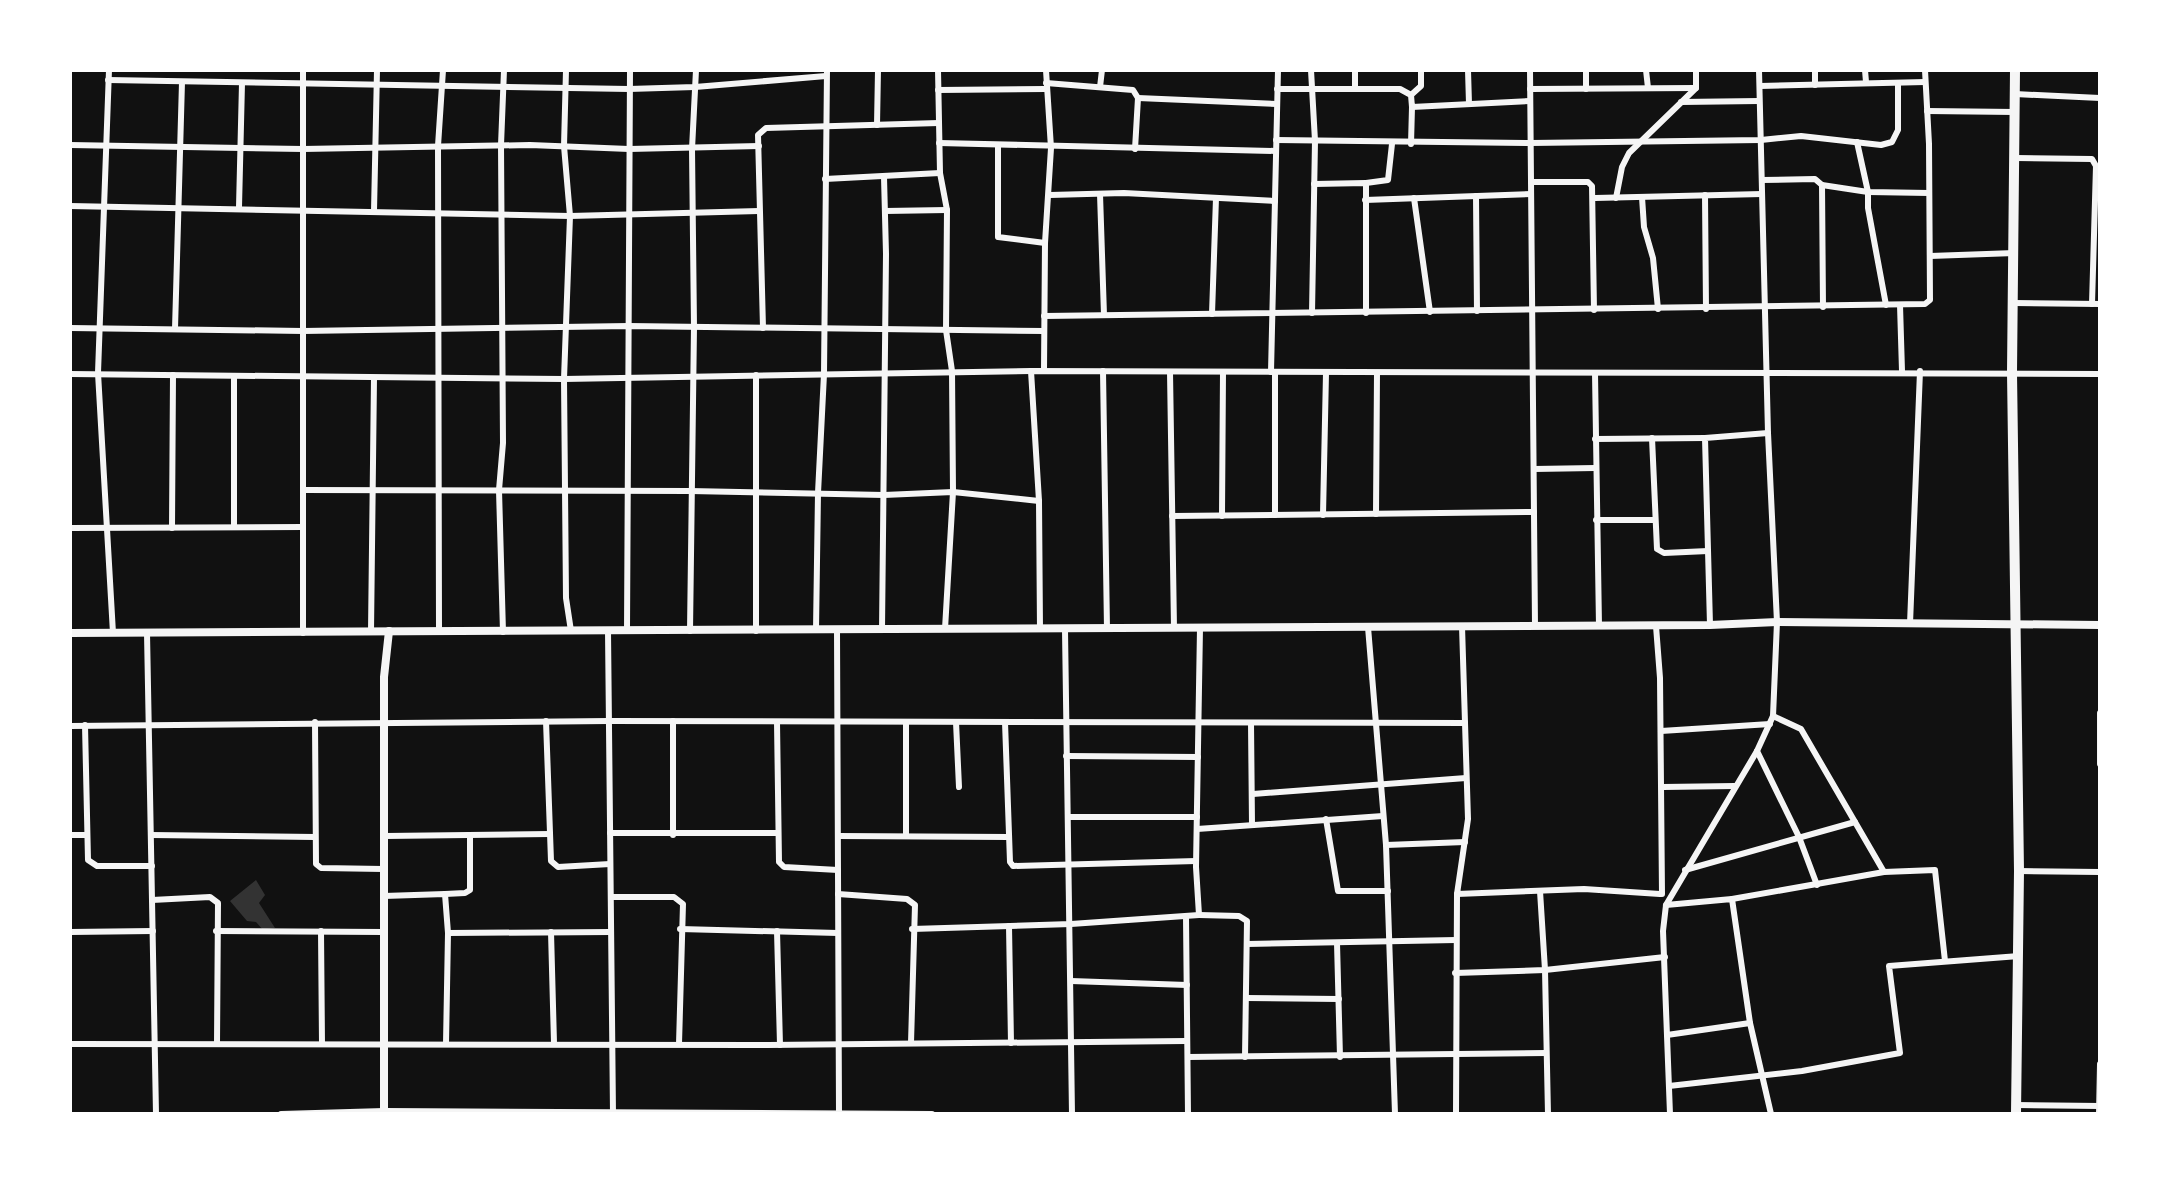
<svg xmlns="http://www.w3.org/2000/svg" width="2170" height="1184" viewBox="0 0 2170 1184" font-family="'Roboto Condensed',sans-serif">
  <rect width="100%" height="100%" fill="#111"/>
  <path fill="#333" d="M256 880 265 895 259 903 275 928 263 930 256 922 247 921 230 901Z"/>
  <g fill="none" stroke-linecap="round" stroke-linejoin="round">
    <g stroke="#f5f5f5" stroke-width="6">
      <path d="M109 70 98 373 113 633"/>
      <path d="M566 70 564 146 570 216 564 379 566 598 571 631"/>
      <path d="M938 70 940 173 947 210 946 330 952 371 953 492 945 629"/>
      <path d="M1311 70 1315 141 1312 313"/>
      <path d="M1355 70V89"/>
      <path d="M1468 70 1469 104"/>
      <path d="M1530 70 1535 626"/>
      <path d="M1586 70V89"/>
      <path d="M1646 70 1648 88"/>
      <path d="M1759 70 1768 433 1777 622 1773 716 1757 751 1666 905 1732 899 1750 1023 1771 1114"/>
      <path d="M1815 70V85"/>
      <path d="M1865 70 1866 82"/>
      <path d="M108 80 629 89 695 87 826 76"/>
      <path d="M1046 83 1133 90 1138 98 1135 149"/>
      <path d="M1760 86 1925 82"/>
      <path d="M1100 87 1102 70"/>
      <path d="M1277 89H1400L1411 95 1412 107 1530 101"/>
      <path d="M1530 89 1696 88"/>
      <path d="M938 90 1045 89"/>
      <path d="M2015 94 2100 98"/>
      <path d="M1411 95 1421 86V70"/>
      <path d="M1138 98 1277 104"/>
      <path d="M1681 102 1759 101"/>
      <path d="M1927 111 2015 112"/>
      <path d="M877 125 878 70"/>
      <path d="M1276 140 1531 143 1761 140 1801 136 1881 145 1892 142 1898 130V83"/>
      <path d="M1857 142 1868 192V208L1886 305"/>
      <path d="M939 143 1276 151"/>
      <path d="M1411 144 1412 107"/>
      <path d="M70 145 303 149 530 145 629 149 759 146"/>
      <path d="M998 145V237L1045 243"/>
      <path d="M2016 158 2092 159 2096 166 2092 304"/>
      <path d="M825 179 940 173"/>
      <path d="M1762 180 1815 179 1822 185 1823 307"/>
      <path d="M1531 182H1588L1592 186 1594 310"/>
      <path d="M1366 183 1388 180 1392 144"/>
      <path d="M1314 184 1366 183V313"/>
      <path d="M1822 185 1868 192 1929 193"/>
      <path d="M1100 194 1104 315"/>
      <path d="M1050 195 1124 193 1275 201"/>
      <path d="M1705 195 1706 309"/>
      <path d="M1476 196 1477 311"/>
      <path d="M1642 197 1644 227 1653 258 1658 309"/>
      <path d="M1414 198 1430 312"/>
      <path d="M1595 198 1762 194"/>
      <path d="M1616 198 1622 167 1629 153 1696 88V70"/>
      <path d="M1365 200 1531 194"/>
      <path d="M70 206 570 216 759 211"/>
      <path d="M239 207 242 83"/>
      <path d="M374 211 377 70"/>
      <path d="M885 211 947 210"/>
      <path d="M1930 256 2015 253"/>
      <path d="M2014 303 2100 304"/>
      <path d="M1900 305 1902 371"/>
      <path d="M1212 314 1216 198"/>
      <path d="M1044 316 1925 304 1930 300 1929 144 1925 70"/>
      <path d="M70 328 303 331 629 326 1044 331"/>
      <path d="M763 328 758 135 766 128 939 123"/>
      <path d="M175 329 182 82"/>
      <path d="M1044 371 1045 243 1051 148 1046 70"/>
      <path d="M1103 371 1107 629"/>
      <path d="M1170 372 1174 628"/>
      <path d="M1271 372 1278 70"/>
      <path d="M1595 373 1599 626"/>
      <path d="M70 374 564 379 1031 371"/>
      <path d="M756 375V631"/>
      <path d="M1652 438 1657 549 1664 553 1708 551"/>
      <path d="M1595 439 1705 438"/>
      <path d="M1534 469 1595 468"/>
      <path d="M303 490 690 491 884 495 953 492 1039 501"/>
      <path d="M1376 514 1377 373"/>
      <path d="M1275 515V372"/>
      <path d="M1323 515 1326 373"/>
      <path d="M1172 516 1534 512"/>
      <path d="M1222 516 1223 372"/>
      <path d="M1596 520H1655"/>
      <path d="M234 527V377"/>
      <path d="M70 528 303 527"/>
      <path d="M172 528 173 375"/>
      <path d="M1910 624 1920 371"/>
      <path d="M1710 625 1705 438 1768 433"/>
      <path d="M1462 626 1468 819 1457 894 1584 889 1660 894"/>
      <path d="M1656 626 1660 678 1662 894"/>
      <path d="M1368 627 1386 845 1395 1114"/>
      <path d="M1040 629 1039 501 1031 371 2100 374"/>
      <path d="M816 630 818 493 824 374 827 70"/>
      <path d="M837 630 839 1114"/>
      <path d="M882 630 886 254 884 177"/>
      <path d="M1065 630 1072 1114"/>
      <path d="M439 631 438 146 443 70"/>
      <path d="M608 631 613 1114"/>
      <path d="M627 631 630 70"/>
      <path d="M690 631 694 327 692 149 696 70"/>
      <path d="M371 632 374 378"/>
      <path d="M503 632 499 490 503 443 501 145 504 70"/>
      <path d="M147 633 156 1114"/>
      <path d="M303 633V70"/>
      <path d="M2100 713V764"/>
      <path d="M1773 716 1801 729 1884 872 1935 870 1945 961"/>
      <path d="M546 721 551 861 558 867 610 864"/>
      <path d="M315 722 316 864 321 868 383 869"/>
      <path d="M777 722 779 862 784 867 838 870"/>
      <path d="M956 722 959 787"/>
      <path d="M1005 722 1010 862 1013 866 1196 861"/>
      <path d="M1251 723 1252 824"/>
      <path d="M85 725 88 860 97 866H152"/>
      <path d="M70 726 609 721 1465 723"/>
      <path d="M1661 731 1770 724"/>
      <path d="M1757 751 1799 837 1817 885"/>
      <path d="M1066 756 1198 757"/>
      <path d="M1663 787 1735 786"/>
      <path d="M1253 794 1466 778"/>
      <path d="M1068 817H1197"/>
      <path d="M1326 819 1338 891H1388"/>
      <path d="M1197 829 1383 816"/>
      <path d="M610 833H778"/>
      <path d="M70 835H86"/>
      <path d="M151 835 315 837"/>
      <path d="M673 835V721"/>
      <path d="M385 836 550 834"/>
      <path d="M838 836 1009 837"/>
      <path d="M906 836V722"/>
      <path d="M1386 845 1465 842"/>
      <path d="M1685 870 1855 822"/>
      <path d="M2019 871 2100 872"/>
      <path d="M445 894 465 893 470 890V835"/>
      <path d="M838 894 907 899 915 905 911 1043"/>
      <path d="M384 896 445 894 448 933 446 1044"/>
      <path d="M611 897H674L683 904 679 1044"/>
      <path d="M1732 899 1884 872"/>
      <path d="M152 900 210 897 218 903 217 1044"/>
      <path d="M1666 905 1663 931 1670 1114"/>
      <path d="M1199 915 1239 916 1247 921 1245 1057"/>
      <path d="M1186 917 1188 1114"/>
      <path d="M1009 926 1011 1043"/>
      <path d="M680 929 838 933"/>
      <path d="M912 929 1071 924 1199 915 1196 867 1200 628"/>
      <path d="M216 931 384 932"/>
      <path d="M321 931 322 1044"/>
      <path d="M777 931 780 1045"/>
      <path d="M70 932 153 931"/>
      <path d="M551 932 554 1043"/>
      <path d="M448 933 611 932"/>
      <path d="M1337 943 1340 1057"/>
      <path d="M1247 944 1456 940"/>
      <path d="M1455 973 1545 970 1540 891"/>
      <path d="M1071 981 1187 985"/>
      <path d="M1246 998 1339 999"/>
      <path d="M1667 1035 1750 1023"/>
      <path d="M70 1044 768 1045 1186 1041"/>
      <path d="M1188 1057 1546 1053"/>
      <path d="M1669 1086 1802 1071 1900 1053 1889 966 2019 956"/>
      <path d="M2016 1105 2100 1106"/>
      <path d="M281 1114 384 1111 932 1114"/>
      <path d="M1456 1114 1457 894"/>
      <path d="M1548 1114 1545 970 1665 957"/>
      <path d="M2099 1114 2100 1064"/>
    </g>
    <g stroke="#f5f5f5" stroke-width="8">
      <path d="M70 633 1710 625 1777 622 2100 625"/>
      <path d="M384 1114V677L389 631"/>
    </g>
    <path stroke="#f5f5f5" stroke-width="10" d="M2015 70 2012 373 2019 871 2016 1114"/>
  </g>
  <rect width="2170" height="1184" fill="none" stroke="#ffffff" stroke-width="144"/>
</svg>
